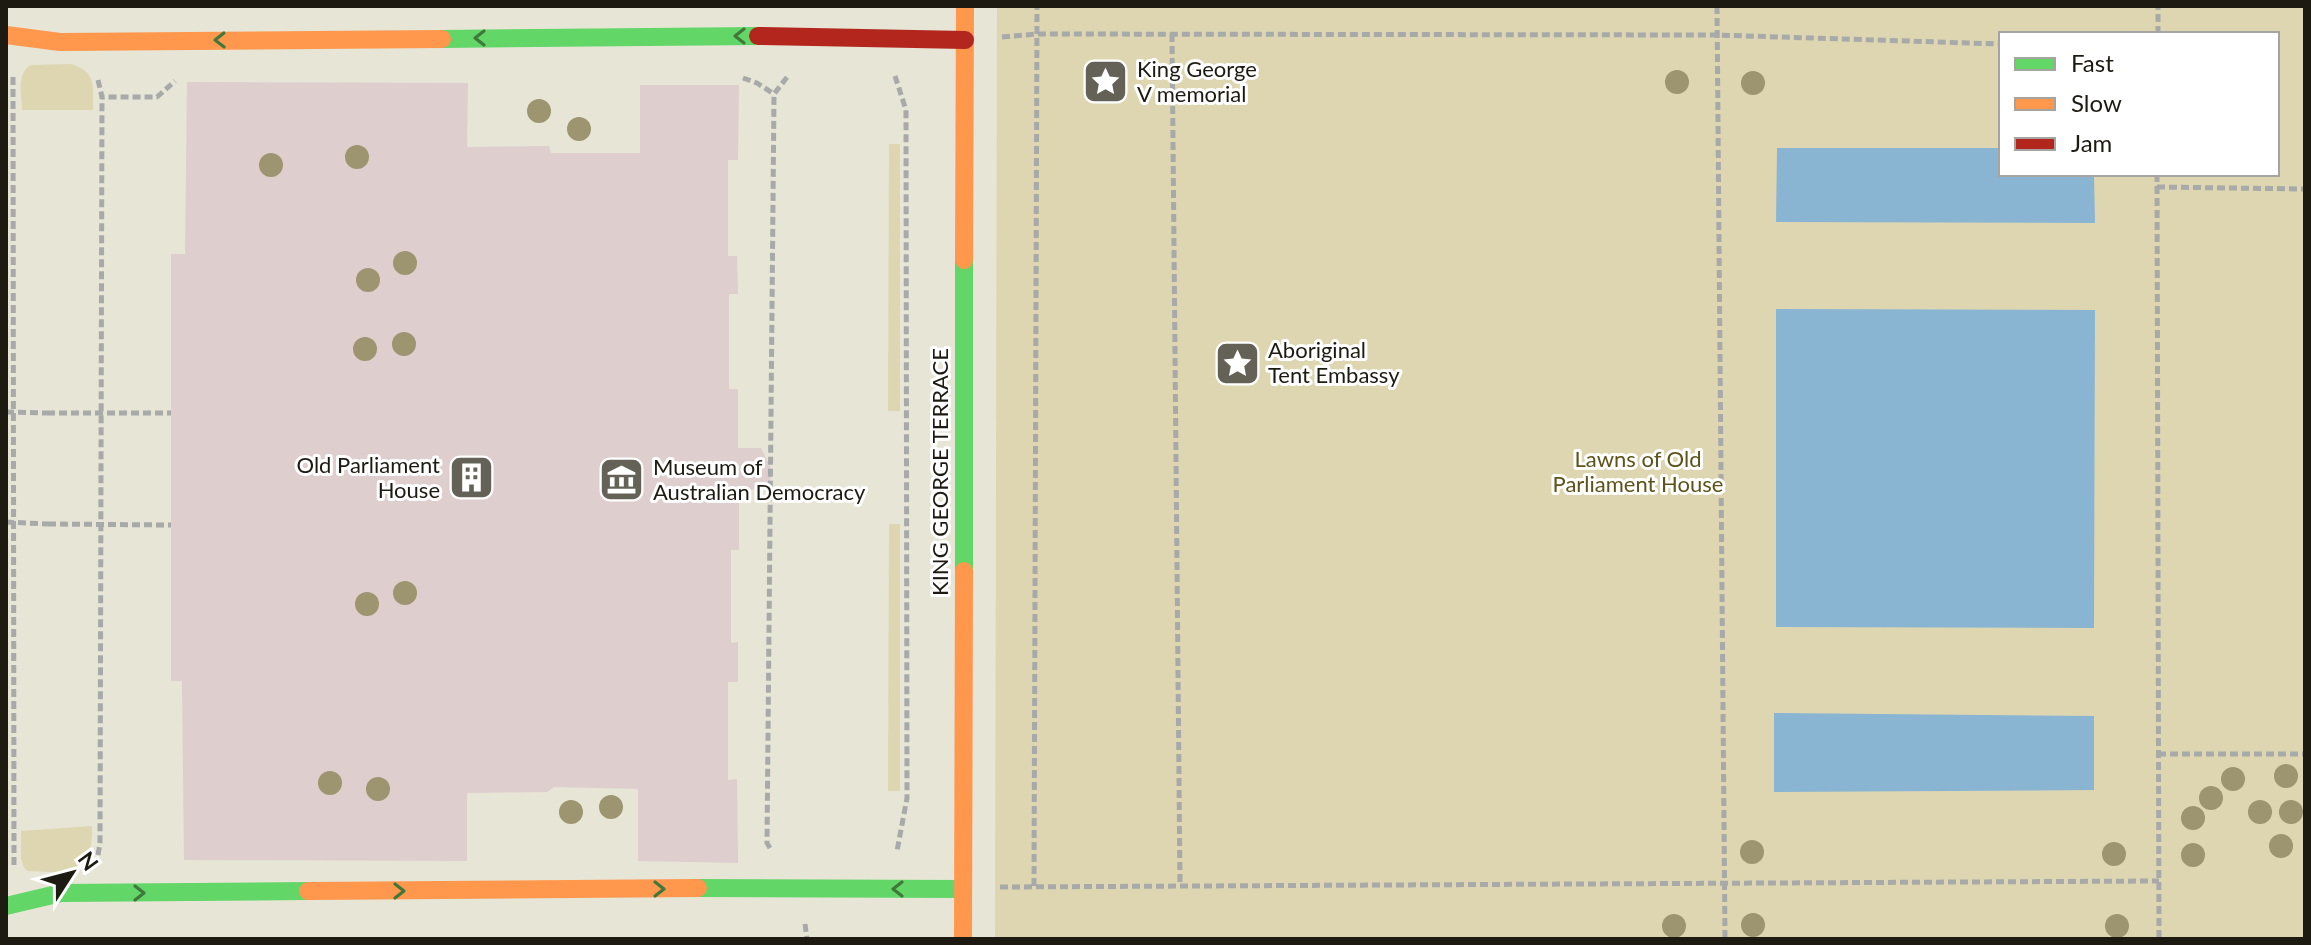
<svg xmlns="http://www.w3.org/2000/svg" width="2311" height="945" viewBox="0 0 2311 945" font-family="Lato,sans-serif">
  <rect width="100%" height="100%" fill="#e7e5d6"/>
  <g fill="#ddd6b1" fill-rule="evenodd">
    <path d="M997 6H2305V939H995ZM2001 34H2277V174H2001Z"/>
    <path d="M71 64C97 72 93 87 93 110H22C22 95 16 73 31 65Z"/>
    <path d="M889 144H900V411H888Z"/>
    <path d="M889 524H900V791H888Z"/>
    <path d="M92 826C92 882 74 872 28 871L24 868 21 858V831Z"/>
  </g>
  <g fill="#89b5d3">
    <path d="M1777 148H2001V174H2094L2095 223 1776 222Z"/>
    <path d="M1776 309 2095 310 2094 628 1776 627Z"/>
    <path d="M1774 713 2094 716V790L1774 792Z"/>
  </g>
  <path fill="#dececd" d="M187 82 468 83 467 147 549 146 551 153H640V85H739L738 160H728V256H737L738 294H729V389H738V448H761L771 468 770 489 739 490V550H731V643L738 642V682H728V780L737 779 738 863 638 861V789L554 787 547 792 467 793V861L184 860 182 681H171V254H185Z"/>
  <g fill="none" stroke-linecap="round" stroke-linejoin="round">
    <g stroke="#a8aaaa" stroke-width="5" stroke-dasharray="8 4" stroke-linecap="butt">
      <path d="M1717 6 1725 939"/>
      <path d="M1172 34 1180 885"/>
      <path d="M2158 34V6"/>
      <path d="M1002 37 1037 34 1717 35 2001 44"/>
      <path d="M895 76 906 110 907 798 897 851"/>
      <path d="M13 77 14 867"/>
      <path d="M743 78 757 83 774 94"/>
      <path d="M98 80 102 97H157L175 81"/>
      <path d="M2157 174 2159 939"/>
      <path d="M2157 187 2305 189"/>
      <path d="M6 412 47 413"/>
      <path d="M6 522 48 524"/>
      <path d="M2158 754H2305"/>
      <path d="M770 848 767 843 774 94 788 76"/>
      <path d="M98 855 100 843 102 97"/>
      <path d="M1034 886 1037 6"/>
      <path d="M1000 887 2159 881"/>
      <path d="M805 924 807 939"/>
    </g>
    <g stroke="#63d668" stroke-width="18">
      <path d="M442 39 758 36"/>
      <path d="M964 571V260"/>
      <path d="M698 888 963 889"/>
      <path d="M6 906 61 893 308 891"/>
    </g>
    <g stroke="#ff974d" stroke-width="18">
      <path d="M6 35 60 42 442 39"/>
      <path d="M964 260 965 6"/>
      <path d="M308 891 698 888"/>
      <path d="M963 939 964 571"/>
    </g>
    <path stroke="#b3261e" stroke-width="18" d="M758 36 965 40"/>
    <g stroke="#a8aaaa" stroke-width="5" stroke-dasharray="8 4" stroke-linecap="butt">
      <path d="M47 413H171"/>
      <path d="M48 524 171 525"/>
    </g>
  </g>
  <g fill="#9c956f">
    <circle cx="1677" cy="82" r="12"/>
    <circle cx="1753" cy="83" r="12"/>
    <circle cx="539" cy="111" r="12"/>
    <circle cx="579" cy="129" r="12"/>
    <circle cx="357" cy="157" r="12"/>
    <circle cx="271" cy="165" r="12"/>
    <circle cx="405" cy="263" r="12"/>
    <circle cx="368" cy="280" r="12"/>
    <circle cx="404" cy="344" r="12"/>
    <circle cx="365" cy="349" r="12"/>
    <circle cx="405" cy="593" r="12"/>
    <circle cx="367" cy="604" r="12"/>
    <circle cx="2286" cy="776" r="12"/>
    <circle cx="2233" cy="779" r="12"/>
    <circle cx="330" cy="783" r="12"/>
    <circle cx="378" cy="789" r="12"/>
    <circle cx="2211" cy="798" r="12"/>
    <circle cx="611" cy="807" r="12"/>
    <circle cx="571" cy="812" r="12"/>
    <circle cx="2260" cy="812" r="12"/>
    <circle cx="2291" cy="812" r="12"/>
    <circle cx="2193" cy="818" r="12"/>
    <circle cx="2281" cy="846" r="12"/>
    <circle cx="1752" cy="852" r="12"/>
    <circle cx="2114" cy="854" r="12"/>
    <circle cx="2193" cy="855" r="12"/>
    <circle cx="1753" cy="925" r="12"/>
    <circle cx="1674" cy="926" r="12"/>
    <circle cx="2117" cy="926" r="12"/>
  </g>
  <defs><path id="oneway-chevron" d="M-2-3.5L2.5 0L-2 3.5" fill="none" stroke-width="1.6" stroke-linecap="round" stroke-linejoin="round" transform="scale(2)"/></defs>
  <g stroke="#40783c">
    <use href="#oneway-chevron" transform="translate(740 36) rotate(180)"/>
    <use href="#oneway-chevron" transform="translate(480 38) rotate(180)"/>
    <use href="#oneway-chevron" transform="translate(220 40) rotate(179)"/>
    <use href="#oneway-chevron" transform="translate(659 889)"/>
    <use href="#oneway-chevron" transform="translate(898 889) rotate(180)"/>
    <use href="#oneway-chevron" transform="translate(399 891)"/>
    <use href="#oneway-chevron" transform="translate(139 893)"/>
  </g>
  <defs>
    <symbol id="sight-square" viewBox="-11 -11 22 22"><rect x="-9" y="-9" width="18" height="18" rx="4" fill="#646256" stroke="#fff"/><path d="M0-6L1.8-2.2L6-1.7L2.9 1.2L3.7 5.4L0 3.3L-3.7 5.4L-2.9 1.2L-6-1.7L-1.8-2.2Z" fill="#fff"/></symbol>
    <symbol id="building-square" viewBox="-11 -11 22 22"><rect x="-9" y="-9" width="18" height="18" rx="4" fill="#646256" stroke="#fff"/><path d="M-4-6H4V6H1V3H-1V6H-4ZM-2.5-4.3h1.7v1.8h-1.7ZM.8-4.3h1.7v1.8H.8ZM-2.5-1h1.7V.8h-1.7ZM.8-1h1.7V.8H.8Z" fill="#fff"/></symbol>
    <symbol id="museum-square" viewBox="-11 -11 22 22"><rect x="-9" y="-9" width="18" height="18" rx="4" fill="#646256" stroke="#fff"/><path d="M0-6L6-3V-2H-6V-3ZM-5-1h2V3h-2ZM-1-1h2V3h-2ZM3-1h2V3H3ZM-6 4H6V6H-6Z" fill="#fff"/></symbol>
  </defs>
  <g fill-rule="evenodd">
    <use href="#sight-square" x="1080" y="56" width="51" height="51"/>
    <use href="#sight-square" x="1212" y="338" width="51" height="51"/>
    <use href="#building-square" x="446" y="452" width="51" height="51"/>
    <use href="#museum-square" x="596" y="454" width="51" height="51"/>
  </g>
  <g text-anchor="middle" stroke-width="6" stroke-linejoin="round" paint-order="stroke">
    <g font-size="22" fill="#1d1b11" stroke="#fff" text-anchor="start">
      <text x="1137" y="77">King George<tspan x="1137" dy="25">V memorial</tspan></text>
      <text x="1268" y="358">Aboriginal<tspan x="1268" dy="25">Tent Embassy</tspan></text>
      <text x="440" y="473" text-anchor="end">Old Parliament<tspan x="440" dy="25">House</tspan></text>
      <text x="653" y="475">Museum of<tspan x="653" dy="25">Australian Democracy</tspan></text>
    </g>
    <g font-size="22" fill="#5e531a" stroke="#fff">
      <text x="1638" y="467">Lawns of Old<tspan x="1638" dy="25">Parliament House</tspan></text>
    </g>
    <g font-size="22" fill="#1d1b11" stroke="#fff">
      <text transform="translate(940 472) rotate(-90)" y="8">KING GEORGE TERRACE</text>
    </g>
  </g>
  <rect width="2311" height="945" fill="none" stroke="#1d1b11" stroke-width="16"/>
  <rect x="1999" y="32" width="280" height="144" fill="#ffffff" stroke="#a5a4a0" stroke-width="2"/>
  <rect x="2015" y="58" width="40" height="12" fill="#63d668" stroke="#a5a4a0" stroke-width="2"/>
  <text x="2071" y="72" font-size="24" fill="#1d1b11">Fast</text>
  <rect x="2015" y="98" width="40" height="12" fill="#ff974d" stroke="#a5a4a0" stroke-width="2"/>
  <text x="2071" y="112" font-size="24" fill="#1d1b11">Slow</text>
  <rect x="2015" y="138" width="40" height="12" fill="#b3261e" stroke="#a5a4a0" stroke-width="2"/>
  <text x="2071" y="152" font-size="24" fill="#1d1b11">Jam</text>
  <g transform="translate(72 873) rotate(54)" stroke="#ffffff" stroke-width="6" paint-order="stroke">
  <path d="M0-6L14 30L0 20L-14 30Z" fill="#1d1b11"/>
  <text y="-12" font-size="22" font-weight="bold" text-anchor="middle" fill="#1d1b11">N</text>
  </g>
</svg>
